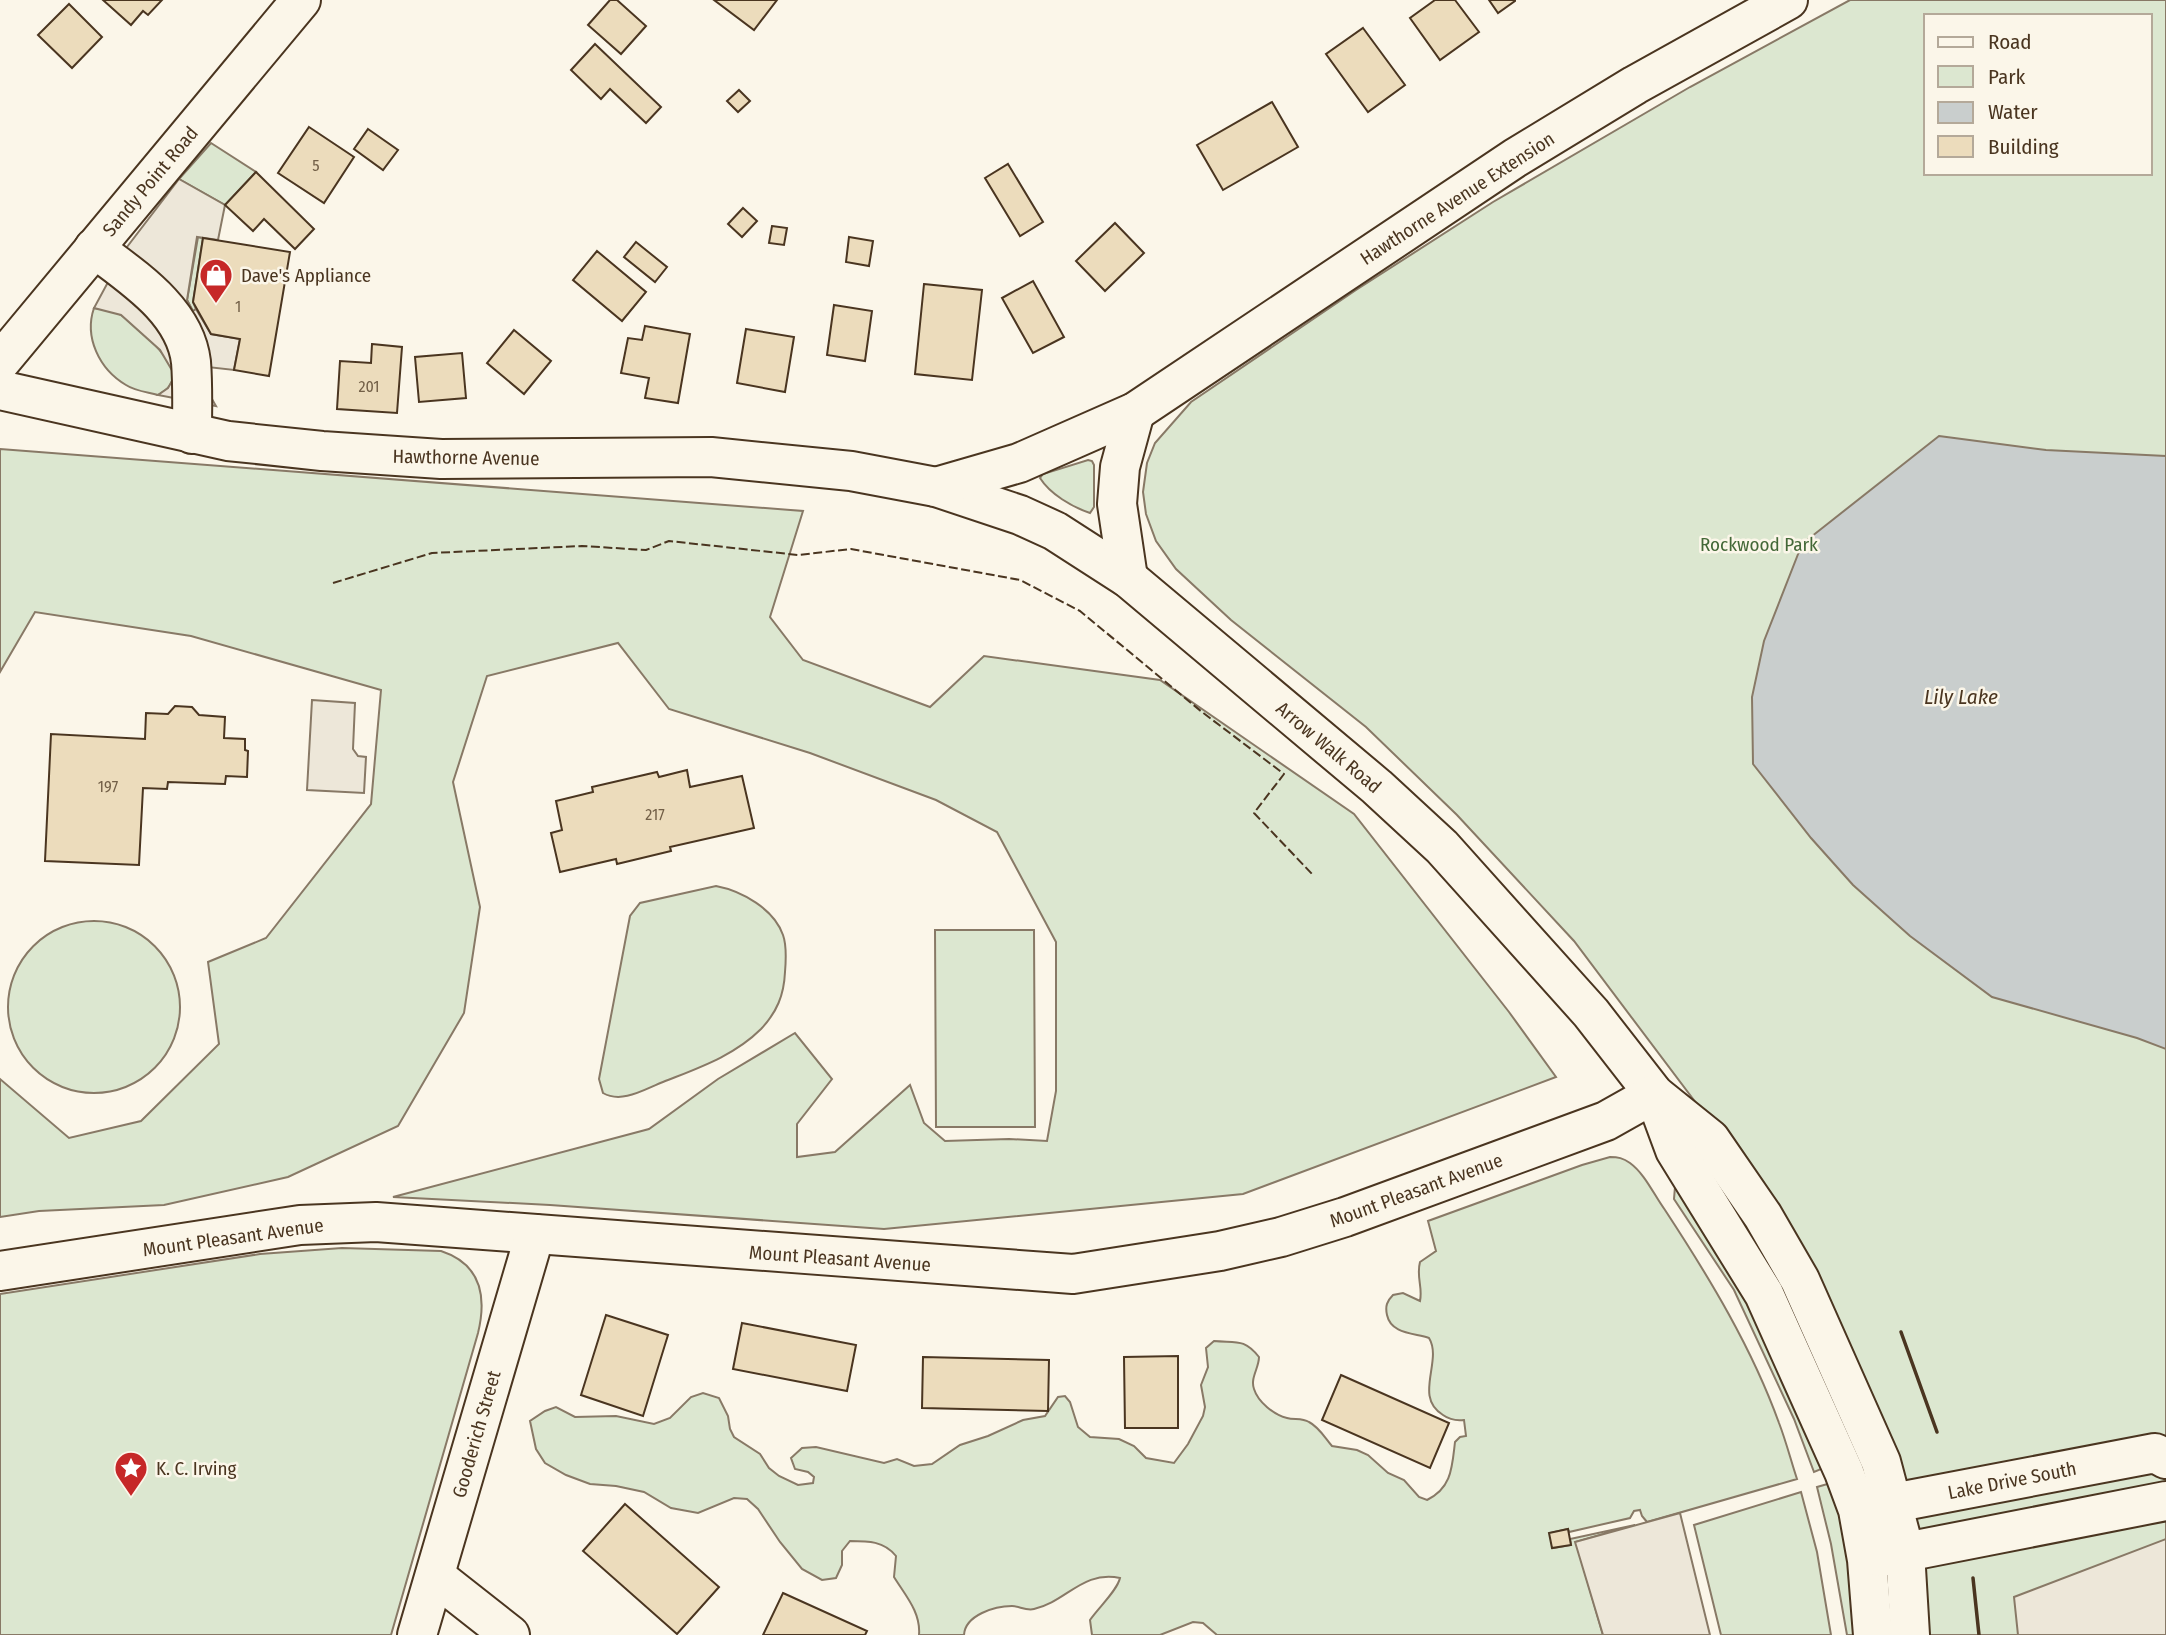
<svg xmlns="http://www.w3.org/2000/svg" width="2166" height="1635" viewBox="0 0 2166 1635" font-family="'Fira Sans Condensed',sans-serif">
  <rect width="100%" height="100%" fill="#fbf6e9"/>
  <g fill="#dce7d0" stroke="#887966" stroke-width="2" fill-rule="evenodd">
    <path d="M1850 0H2166V1635H1922L1745 1168 1574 941 1457 815 1366 727 1231 620 1176 569 1156 541 1146 514 1143 492 1147 463 1155 443 1191 402 1356 290 1493 202 1690 87ZM1926 16H2150V173H1926Z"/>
    <path d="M211 143 256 172 225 205 179 179Z"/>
    <path d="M198 237 203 238 193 302 196 309 193 312 187 300Z"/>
    <path d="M94 308C103 309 112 310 121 315 136 324 170 356 173 373 174 384 167 390 158 395 147 392 135 391 126 385 99 369 84 337 94 308Z"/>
    <path d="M0 449 803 511 770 617 803 660 930 707 984 656 1160 680 1354 814 1509 1012 1556 1077 1243 1194 884 1229 550 1205 393 1197 649 1129 718 1079 795 1033 832 1079 797 1124V1157L835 1152 910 1085 924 1123 945 1141 1009 1139 1047 1141 1056 1091V942L997 832 936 800 810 753 669 709 618 643 487 676 453 782 480 907 464 1013 398 1126 288 1177 164 1205 39 1211 0 1217V1079L69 1138 141 1121 219 1044 208 962 266 938 371 804 381 690 191 636 35 612 0 672Z"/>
    <path d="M1088 460 1092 461 1094 465V507L1090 513C1072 507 1050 494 1040 478L1043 474Z"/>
    <path d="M716 886C742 891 774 909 783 935 787 946 786 960 785 972 784 995 777 1012 761 1029 734 1056 698 1068 663 1082 645 1089 622 1104 603 1093L599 1079 630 916 640 903Z"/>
    <circle cx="94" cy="1007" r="86"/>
    <path d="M935 930H1034L1035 1127H936Z"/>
    <path d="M1610 1157C1618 1157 1623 1158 1630 1163 1645 1174 1654 1195 1665 1210 1709 1277 1752 1348 1779 1423 1786 1441 1791 1461 1797 1479L1647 1522 1642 1516 1640 1510 1634 1511 1630 1518 1569 1532 1568 1529 1550 1533 1553 1548 1571 1545 1570 1539 1635 1525 1576 1542 1603 1635H1217L1203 1623 1193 1622 1160 1635H1092L1090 1620C1098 1608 1117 1591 1120 1578 1083 1570 1066 1602 1034 1609 1026 1611 1019 1606 1012 1606 995 1606 965 1615 964 1635H919C921 1612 905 1595 894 1577L896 1556C884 1541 868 1541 850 1541L842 1551V1565L836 1578 822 1580 802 1569 780 1542 758 1509 747 1499 734 1498 698 1513 671 1508 644 1492 616 1486 590 1484 566 1475 545 1463 536 1449 530 1421 545 1411 556 1407 575 1417 616 1416 654 1424 670 1418 691 1397 703 1393 719 1398 728 1416 730 1429 734 1437 760 1454 769 1468 779 1476 798 1485 813 1483 814 1477 808 1472 795 1469 791 1458 802 1448 816 1447 884 1463 897 1459 914 1466 932 1464 960 1445 988 1436 1023 1420 1045 1416 1058 1397 1065 1396 1070 1402 1078 1427 1090 1437 1119 1439 1134 1446 1146 1458 1174 1463 1188 1444 1203 1416 1205 1407 1201 1385 1208 1367 1206 1348 1214 1341C1236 1343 1244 1338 1259 1357 1259 1368 1250 1378 1254 1389 1258 1402 1274 1415 1287 1418 1294 1420 1302 1418 1309 1422 1319 1427 1325 1438 1332 1446L1357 1450 1368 1455 1388 1473 1404 1480 1419 1497 1427 1500C1452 1488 1452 1467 1455 1442L1460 1437 1466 1436 1464 1420C1456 1421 1450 1420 1443 1415 1413 1397 1443 1361 1429 1338 1414 1333 1391 1334 1387 1315 1385 1306 1387 1301 1393 1295L1403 1293 1420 1301C1423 1287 1416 1277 1420 1262L1436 1251 1428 1221 1582 1165Z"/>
    <path d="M1679 1182 1704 1214 1826 1467 1814 1472 1794 1419 1734 1290 1674 1199 1675 1187Z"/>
    <path d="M342 1248 441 1251C481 1264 487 1296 478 1333L391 1635H0V1294L260 1254Z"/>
    <path d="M1831 1483 1846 1539 1862 1635H1847L1831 1544 1817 1487Z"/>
    <path d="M1801 1492 1817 1552 1831 1635H1721L1694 1525Z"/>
  </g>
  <g fill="#ede7d9" stroke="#887966" stroke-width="2">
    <path d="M179 179 225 205 218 240 197 237 187 300 193 311 196 309 211 334 240 339 234 370 208 367 204 385 216 406 158 395 168 388 172 381 173 372 160 350 121 315 94 308 127 247Z"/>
    <path d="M312 700 355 703 353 749 358 756 366 757 364 793 307 790Z"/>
    <path d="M1680 1513 1710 1635H1603L1575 1542Z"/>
    <path d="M2166 1539V1635H2018L2014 1597Z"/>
  </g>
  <path fill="#c9cecd" stroke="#887966" stroke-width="2" d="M1939 436 2046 450 2166 456V1049L2137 1038 1992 997 1910 936 1853 885 1811 838 1753 764 1752 697 1764 641 1802 544Z"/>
  <g fill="#ecdcbc" stroke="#4a3520" stroke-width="2">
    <path d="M103 0H162L148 15 143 11 131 25Z"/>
    <path d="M610 0H617L646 26 621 54 588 25Z"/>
    <path d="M714 0H777L754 30Z"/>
    <path d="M1435 0H1455L1479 32 1440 60 1410 18Z"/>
    <path d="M1489 0H1515V1L1498 13Z"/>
    <path d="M69 4 102 37 72 68 38 35Z"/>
    <path d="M1363 28 1405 85 1368 112 1326 54Z"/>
    <path d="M595 44 661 107 646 123 610 89 601 99 571 70Z"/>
    <path d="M739 90 750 101 738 112 727 101Z"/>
    <path d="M1272 102 1298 147 1223 190 1197 145Z"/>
    <path d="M309 127 354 157 324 203 278 173Z"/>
    <path d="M368 129 398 150 383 170 354 149Z"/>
    <path d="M1008 164 1043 222 1020 236 985 178Z"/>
    <path d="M256 172 314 229 295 249 264 219 253 231 225 205Z"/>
    <path d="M743 208 757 221 742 237 728 224Z"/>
    <path d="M1115 223 1144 253 1105 291 1076 261Z"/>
    <path d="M772 226 787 228 784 245 769 243Z"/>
    <path d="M849 237 873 241 869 266 846 262Z"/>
    <path d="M203 238 290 252 269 376 234 370 240 339 211 334 193 302Z"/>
    <path d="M636 242 667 267 655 282 624 257Z"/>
    <path d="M597 251 646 292 622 321 573 280Z"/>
    <path d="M1033 281 1064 337 1033 353 1002 298Z"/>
    <path d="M924 284 982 290 972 380 915 374Z"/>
    <path d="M834 305 872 311 865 361 827 355Z"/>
    <path d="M645 326 690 334 678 403 645 398 649 378 621 373 628 338 642 340Z"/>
    <path d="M746 329 794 337 785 392 737 383Z"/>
    <path d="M514 330 551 361 524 394 487 363Z"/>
    <path d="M372 344 402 347 397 413 337 409 340 361 371 363Z"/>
    <path d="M462 353 466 398 419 402 415 357Z"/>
    <path d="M175 706 192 707 199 715 225 717 224 738 245 739V750L248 751 247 777 226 776 225 784 168 782 167 789 143 788 139 865 45 861 51 734 145 739 146 713 168 714Z"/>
    <path d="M687 770 690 787 742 776 754 828 670 847 671 851 617 864 616 859 560 872 551 833 562 830 556 801 593 792 592 787 657 772 659 777Z"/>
    <path d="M606 1315 668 1335 643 1416 581 1395Z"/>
    <path d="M742 1323 856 1345 847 1391 733 1369Z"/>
    <path d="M1178 1356V1428H1125L1124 1357Z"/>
    <path d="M923 1357 1049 1360 1048 1411 922 1408Z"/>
    <path d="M1341 1375 1449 1423 1430 1468 1322 1420Z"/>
    <path d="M625 1504 719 1587 677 1634 583 1551Z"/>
    <path d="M1568 1529 1571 1545 1552 1548 1549 1533Z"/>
    <path d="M783 1593 867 1631 865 1635H763Z"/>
  </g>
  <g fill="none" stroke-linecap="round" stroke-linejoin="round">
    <defs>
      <g id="minor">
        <path d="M94 248C132 277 185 310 191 362 193 386 192 410 192 434"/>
        <path d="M0 362 301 0"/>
        <path d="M0 390 228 441 322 451 441 459 711 457 851 471 936 487 1020 515 1055 531 1128 578 1377 787 1442 847 1591 1013 1654 1094 1710 1139 1763 1216 1800 1280 1881 1462 1905 1552 1910 1635"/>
        <path d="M936 487 1019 463 1135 412 1515 158 1635 85 1788 0"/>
        <path d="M1128 578 1117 504 1120 467 1135 412"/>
        <path d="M1655 1096 1675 1150 1764 1294 1844 1472 1858 1510 1867 1560 1873 1635"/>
        <path d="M0 1271 300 1225 376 1222 1073 1274 1220 1251 1281 1237 1345 1217 1606 1121 1654 1094"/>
        <path d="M1867 1508 2155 1453 2166 1459"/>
        <path d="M1880 1557 2166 1501"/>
        <path d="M435 1576 510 1635"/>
        <path d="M417 1635 535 1234"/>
      </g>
    </defs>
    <use href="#minor" stroke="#4a3520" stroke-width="42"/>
    <use href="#minor" stroke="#fbf6e9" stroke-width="38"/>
    <path stroke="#4a3520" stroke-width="2" stroke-dasharray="9 3.5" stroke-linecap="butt" d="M333 583 432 553 582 546 646 550 669 541 798 555 851 549 1020 580 1080 611 1202 712 1284 774 1254 813 1312 874"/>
    <g stroke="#4a3520" stroke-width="3.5">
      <path d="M1901 1332 1937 1432"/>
      <path d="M1973 1578 1979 1635"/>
    </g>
  </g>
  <defs>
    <symbol id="shop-pin" viewBox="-11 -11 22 30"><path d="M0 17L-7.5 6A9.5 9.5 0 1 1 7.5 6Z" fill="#c62828" stroke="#fbf6e9"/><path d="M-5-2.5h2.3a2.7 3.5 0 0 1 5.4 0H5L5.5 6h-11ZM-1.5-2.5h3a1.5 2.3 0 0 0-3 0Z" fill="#fff"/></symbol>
    <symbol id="sight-pin" viewBox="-11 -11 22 30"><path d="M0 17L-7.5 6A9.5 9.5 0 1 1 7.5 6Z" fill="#c62828" stroke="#fbf6e9"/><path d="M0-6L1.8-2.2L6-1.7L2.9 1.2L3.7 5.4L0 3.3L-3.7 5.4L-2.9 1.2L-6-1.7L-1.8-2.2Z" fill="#fff"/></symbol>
  </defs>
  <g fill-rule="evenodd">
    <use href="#shop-pin" x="197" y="256" width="38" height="52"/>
    <use href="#sight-pin" x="112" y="1449" width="38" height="52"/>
  </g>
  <g text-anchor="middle" stroke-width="5" stroke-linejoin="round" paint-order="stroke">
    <g font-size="16" fill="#725f47">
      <text x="316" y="171">5</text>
      <text x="238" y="312">1</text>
      <text x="369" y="392">201</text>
      <text x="108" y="792">197</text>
      <text x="655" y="820">217</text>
    </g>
    <g font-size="19" fill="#4a3520" stroke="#fbf6e9">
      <text transform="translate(150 181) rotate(-50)" y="7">Sandy Point Road</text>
      <text transform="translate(1457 198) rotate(-33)" y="7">Hawthorne Avenue Extension</text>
      <text transform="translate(466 457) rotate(1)" y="7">Hawthorne Avenue</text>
      <text transform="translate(1329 747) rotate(40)" y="7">Arrow Walk Road</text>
      <text transform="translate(1416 1190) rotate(-20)" y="7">Mount Pleasant Avenue</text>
      <text transform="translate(233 1237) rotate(-8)" y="7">Mount Pleasant Avenue</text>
      <text transform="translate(840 1258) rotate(4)" y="7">Mount Pleasant Avenue</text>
      <text transform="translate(476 1434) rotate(-74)" y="7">Gooderich Street</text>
      <text transform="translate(2012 1480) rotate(-11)" y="7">Lake Drive South</text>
    </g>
    <g font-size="19" fill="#4a3520" stroke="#fbf6e9" text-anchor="start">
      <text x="241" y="282">Dave's Appliance</text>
      <text x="156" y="1475">K. C. Irving</text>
    </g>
    <g font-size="19" fill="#436837" stroke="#fbf6e9">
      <text x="1759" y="551">Rockwood Park</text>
    </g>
    <g font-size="21" font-style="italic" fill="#4a3520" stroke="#fbf6e9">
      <text x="1961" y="704">Lily Lake</text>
    </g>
  </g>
  <rect x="1924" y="14" width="228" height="161" fill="#fbf6e9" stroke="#b4a999" stroke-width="2"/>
  <rect x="1938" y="37" width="35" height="10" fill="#fbf6e9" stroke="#b4a999" stroke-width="2"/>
  <text x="1988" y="49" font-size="21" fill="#4a3520">Road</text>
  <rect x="1938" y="66" width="35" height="21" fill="#dce7d0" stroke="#b4a999" stroke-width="2"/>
  <text x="1988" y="84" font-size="21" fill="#4a3520">Park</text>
  <rect x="1938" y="102" width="35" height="21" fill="#c9cecd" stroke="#b4a999" stroke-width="2"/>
  <text x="1988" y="119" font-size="21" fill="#4a3520">Water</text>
  <rect x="1938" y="136" width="35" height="21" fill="#ecdcbc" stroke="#b4a999" stroke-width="2"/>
  <text x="1988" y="154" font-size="21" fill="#4a3520">Building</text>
</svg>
